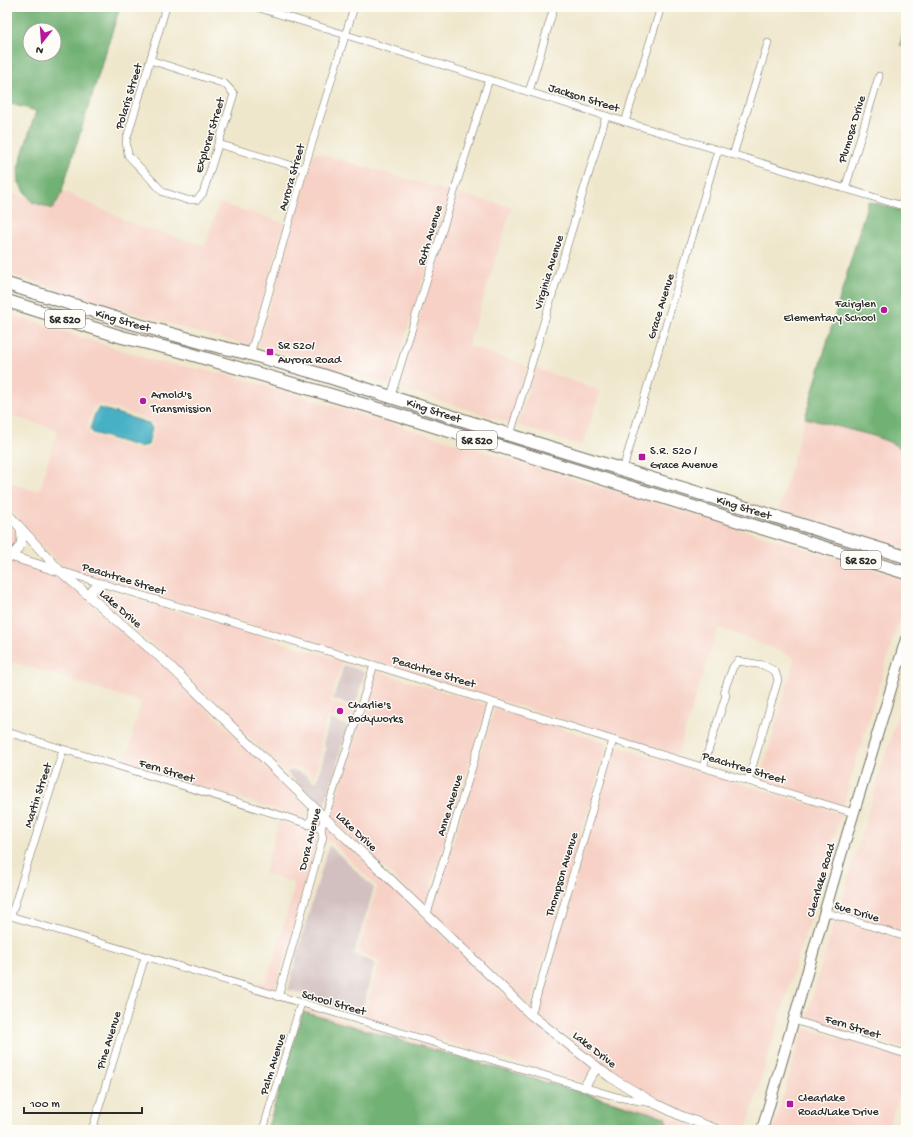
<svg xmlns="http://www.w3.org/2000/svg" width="913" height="1137" viewBox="0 0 913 1137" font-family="'Gochi Hand',sans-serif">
  <rect width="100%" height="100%" fill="#fdfcf7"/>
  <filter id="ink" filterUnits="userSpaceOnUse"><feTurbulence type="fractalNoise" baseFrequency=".025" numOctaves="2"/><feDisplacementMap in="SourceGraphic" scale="8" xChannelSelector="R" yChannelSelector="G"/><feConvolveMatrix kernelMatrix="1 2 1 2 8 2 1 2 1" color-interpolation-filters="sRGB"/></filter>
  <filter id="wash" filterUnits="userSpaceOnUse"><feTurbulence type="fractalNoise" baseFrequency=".012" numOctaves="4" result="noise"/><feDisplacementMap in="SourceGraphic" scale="16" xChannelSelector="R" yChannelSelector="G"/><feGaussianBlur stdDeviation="0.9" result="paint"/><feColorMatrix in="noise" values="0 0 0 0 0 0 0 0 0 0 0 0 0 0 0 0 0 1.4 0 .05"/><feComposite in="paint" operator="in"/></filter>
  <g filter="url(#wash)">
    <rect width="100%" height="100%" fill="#efe7cc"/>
    <g fill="#f7d1c6" fill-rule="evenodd">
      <path d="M314 152 450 192 390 385 308 360 258 347Z"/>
      <path d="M63 191 138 226 205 246 219 203 285 223 250 345 189 330 7 273V193L29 198 32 202 52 209Z"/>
      <path d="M458 194 512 207 468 346 527 366 510 423 398 387Z"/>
      <path d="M7 313 155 361 230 375 906 579V597L843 805 760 780 791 672 794 658 792 656 721 628H719L717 631 677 755 371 660 107 581 106 579 103 580 62 567 24 526V523L22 524 7 506V482L36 491 40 489 57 431 54 429 7 414ZM100 404 150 420 155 426V428L150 448 140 450 90 435 87 429 93 408Z"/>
      <path d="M535 368 601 391 582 446 518 425Z"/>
      <path d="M805 418 874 436 889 442 906 451V547L779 509Z"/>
      <path d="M7 520 17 531 18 541 16 546 10 551 7 550Z"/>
      <path d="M7 559 10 562 12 561 57 575 90 603 91 606 92 605 166 668 309 809 308 816 307 819 125 764 141 702 7 660Z"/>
      <path d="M102 589 368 668V670L366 668 345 662H342L341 664 330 700 332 703 355 710 351 724 349 722 331 716 327 717 320 743V746L322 749 314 778 307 771 294 766 286 769 283 771 172 661 96 597 95 594 98 590Z"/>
      <path d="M376 671 487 705 425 906 330 817Z"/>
      <path d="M906 687V933L838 912Z"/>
      <path d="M495 708 608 743 529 1007 431 913Z"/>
      <path d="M616 746 841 814 746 1130H732L696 1118 682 1112 661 1101V1100L658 1099 612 1073 535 1013Z"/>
      <path d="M279 820 318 833 319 837 275 991 257 986 258 981 264 983 267 980 295 886 292 882 264 874Z"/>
      <path d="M326 826 388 883 422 916V917L425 918 526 1016V1018L529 1019 592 1068 583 1082 362 1017 364 1015 379 963 377 960 358 952 377 887 332 842 329 841 326 844 311 893 327 838 325 829Z"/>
      <path d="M835 920 906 942V1049L806 1019Z"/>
      <path d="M304 1009 582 1091 585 1093 586 1092 616 1101 655 1108 679 1120 704 1130H669L665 1117 303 1012Z"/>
      <path d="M804 1028 906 1058V1079L887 1130H773Z"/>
    </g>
    <g fill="#d2bfbf">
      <path d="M344 665 365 672 355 706 333 699Z"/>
      <path d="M330 719 348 726 324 807 286 772 294 770 306 775 312 781 317 782 326 748 323 744Z"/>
      <path d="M329 845 374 888 354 954 375 963 361 1014 308 997 304 994 288 990 307 919Z"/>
    </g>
    <path fill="#8cce86" stroke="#5c7c58" d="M906 24V47L900 45Z"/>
    <g fill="#71b173" stroke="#4e6e4f" fill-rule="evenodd">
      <path d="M9 7H120L62 190 63 191 53 209 32 202 19 183 18 168 36 111 7 103V13ZM30 30H54V54H30Z"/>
      <path d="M868 201 906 212V451L889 442 874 436 805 418Z"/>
      <path d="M303 1012 665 1117 669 1130H267Z"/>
    </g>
    <path fill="#46b0c4" stroke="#386e78" d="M100 408 148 423 152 428 148 445 139 447 93 433 90 429 96 411Z"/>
  </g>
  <g filter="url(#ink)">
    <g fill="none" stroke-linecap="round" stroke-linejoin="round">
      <defs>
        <g id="minor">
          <path d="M256 7 606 116 906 207"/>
          <path d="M150 60 225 84 234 94 203 193 197 200H187L163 192 128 155 126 141 166 7"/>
          <path d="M529 92 554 7"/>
          <path d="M625 122 661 7"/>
          <path d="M218 144 304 169"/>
          <path d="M733 155 768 43"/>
          <path d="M845 189 879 76"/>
          <path d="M250 354 263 313 304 169 354 7"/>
          <path d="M391 396 489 79"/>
          <path d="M510 435 606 116"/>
          <path d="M623 469 718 150"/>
          <path d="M64 572 374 665 613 740 854 813"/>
          <path d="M7 732 312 825 321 829"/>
          <path d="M703 767 726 695 724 691 733 667 738 661 763 665 775 671 778 680 748 781"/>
          <path d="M825 912 906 937"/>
          <path d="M427 914 492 702"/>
          <path d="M7 915 617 1097 652 1103"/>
          <path d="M11 916 63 750"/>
          <path d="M278 997 323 837 321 829 374 665"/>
          <path d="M531 1015 613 740"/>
          <path d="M793 1020 906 1054"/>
          <path d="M92 1130 145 957"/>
          <path d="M263 1130 301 1003"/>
        </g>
        <g id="tertiary">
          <path d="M7 513 60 571 169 665 325 818 390 879 531 1015 610 1077 656 1104 681 1116 718 1130"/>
          <path d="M7 555 58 571"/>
          <path d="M11 556C22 546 23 543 21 529"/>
          <path d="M93 600 90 594C94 588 96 586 103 584"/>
          <path d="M309 824 313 818V807"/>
          <path d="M584 1087 597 1067"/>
        </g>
        <path id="secondary" d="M762 1130 841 855 906 639"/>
        <g id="primary">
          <path d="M7 284 128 322 204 343 250 354 316 373 510 435 906 557"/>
          <path d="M7 301 122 337 180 351 372 407 906 573"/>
        </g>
      </defs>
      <use href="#minor" stroke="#706d63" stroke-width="8"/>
      <use href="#tertiary" stroke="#706d63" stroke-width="10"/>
      <use href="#secondary" stroke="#706d63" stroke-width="12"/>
      <use href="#primary" stroke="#706d63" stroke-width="14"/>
      <use href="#minor" stroke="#fff" stroke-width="7"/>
      <use href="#tertiary" stroke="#fff" stroke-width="9"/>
      <use href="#secondary" stroke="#fff" stroke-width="10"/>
      <use href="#primary" stroke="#fff" stroke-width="12"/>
    </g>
  </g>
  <g fill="#b5179e" stroke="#fdfcf7" stroke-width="1.5">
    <circle cx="884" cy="310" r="4"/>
    <rect x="266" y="348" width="8" height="8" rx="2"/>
    <circle cx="143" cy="401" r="4"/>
    <rect x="638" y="453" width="8" height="8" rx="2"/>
    <circle cx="340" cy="711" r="4"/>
    <rect x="786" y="1100" width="8" height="8" rx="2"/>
  </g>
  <g text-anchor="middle" stroke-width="3" stroke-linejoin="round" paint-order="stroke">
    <g fill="#fdfcf7" stroke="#6a6a68" stroke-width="1">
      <rect x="45" y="310" width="40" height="18" rx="3"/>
      <rect x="457" y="431" width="40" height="18" rx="3"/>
      <rect x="841" y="551" width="40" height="18" rx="3"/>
    </g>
    <g font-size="11" font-weight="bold" fill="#2b2b2b">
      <text x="65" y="323">SR 520</text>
      <text x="477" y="444">SR 520</text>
      <text x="861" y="564">SR 520</text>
    </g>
    <g font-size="12" fill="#2b2b2b" stroke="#fdfcf7">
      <text transform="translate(128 96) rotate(-73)" y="4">Polaris Street</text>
      <text transform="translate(584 97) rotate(17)" y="4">Jackson Street</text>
      <text transform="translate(851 129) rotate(-73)" y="4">Plumosa Drive</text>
      <text transform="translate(209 135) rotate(-73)" y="4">Explorer Street</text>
      <text transform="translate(291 177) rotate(-74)" y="4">Aurora Street</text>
      <text transform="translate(429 235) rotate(-73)" y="4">Ruth Avenue</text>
      <text transform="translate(548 272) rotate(-73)" y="4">Virginia Avenue</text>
      <text transform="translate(660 306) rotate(-73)" y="4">Grace Avenue</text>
      <text transform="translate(123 320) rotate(16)" y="4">King Street</text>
      <text transform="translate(434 410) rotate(18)" y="4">King Street</text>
      <text transform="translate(744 507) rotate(17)" y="4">King Street</text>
      <text transform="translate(124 578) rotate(17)" y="4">Peachtree Street</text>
      <text transform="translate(121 608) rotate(41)" y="4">Lake Drive</text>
      <text transform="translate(434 671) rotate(17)" y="4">Peachtree Street</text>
      <text transform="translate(744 767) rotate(17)" y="4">Peachtree Street</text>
      <text transform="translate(167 770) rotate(17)" y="4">Fern Street</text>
      <text transform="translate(37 795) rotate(-72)" y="4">Martin Street</text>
      <text transform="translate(449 805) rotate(-73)" y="4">Anne Avenue</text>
      <text transform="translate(357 831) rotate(43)" y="4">Lake Drive</text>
      <text transform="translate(309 839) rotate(-76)" y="4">Dora Avenue</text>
      <text transform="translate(561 874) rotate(-73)" y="4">Thompson Avenue</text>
      <text transform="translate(820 880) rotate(-74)" y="4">Clearlake Road</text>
      <text transform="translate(857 911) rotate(17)" y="4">Sue Drive</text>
      <text transform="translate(334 1002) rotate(16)" y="4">School Street</text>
      <text transform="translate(853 1026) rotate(17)" y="4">Fern Street</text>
      <text transform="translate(108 1040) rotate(-73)" y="4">Pine Avenue</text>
      <text transform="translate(595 1049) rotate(38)" y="4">Lake Drive</text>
      <text transform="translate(272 1064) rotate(-73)" y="4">Palm Avenue</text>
    </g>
    <g font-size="12" fill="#2b2b2b" stroke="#fdfcf7" text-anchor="start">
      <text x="876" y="307" text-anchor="end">Fairglen<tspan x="876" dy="14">Elementary School</tspan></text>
      <text x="278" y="349">SR 520/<tspan x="278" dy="14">Aurora Road</tspan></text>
      <text x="151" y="398">Arnold's<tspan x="151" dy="14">Transmission</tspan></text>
      <text x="650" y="454">S.R. 520 /<tspan x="650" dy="14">Grace Avenue</tspan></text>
      <text x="348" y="708">Charlie's<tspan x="348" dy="14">Bodyworks</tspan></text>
      <text x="798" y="1101">Clearlake<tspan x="798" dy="14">Road/Lake Drive</tspan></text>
    </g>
  </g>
  <rect width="913" height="1137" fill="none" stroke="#fdfcf7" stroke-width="24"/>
  <g transform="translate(42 42) rotate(197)"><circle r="19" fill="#fdfcf7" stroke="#a9a8a5"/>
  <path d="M0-3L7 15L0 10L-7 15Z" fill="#b5179e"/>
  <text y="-6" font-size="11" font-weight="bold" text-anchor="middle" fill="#2b2b2b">N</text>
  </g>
  <path d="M24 1107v6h118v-6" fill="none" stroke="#2b2b2b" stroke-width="2"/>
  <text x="30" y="1107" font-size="12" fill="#2b2b2b" stroke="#fdfcf7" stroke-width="3" paint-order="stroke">100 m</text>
</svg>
